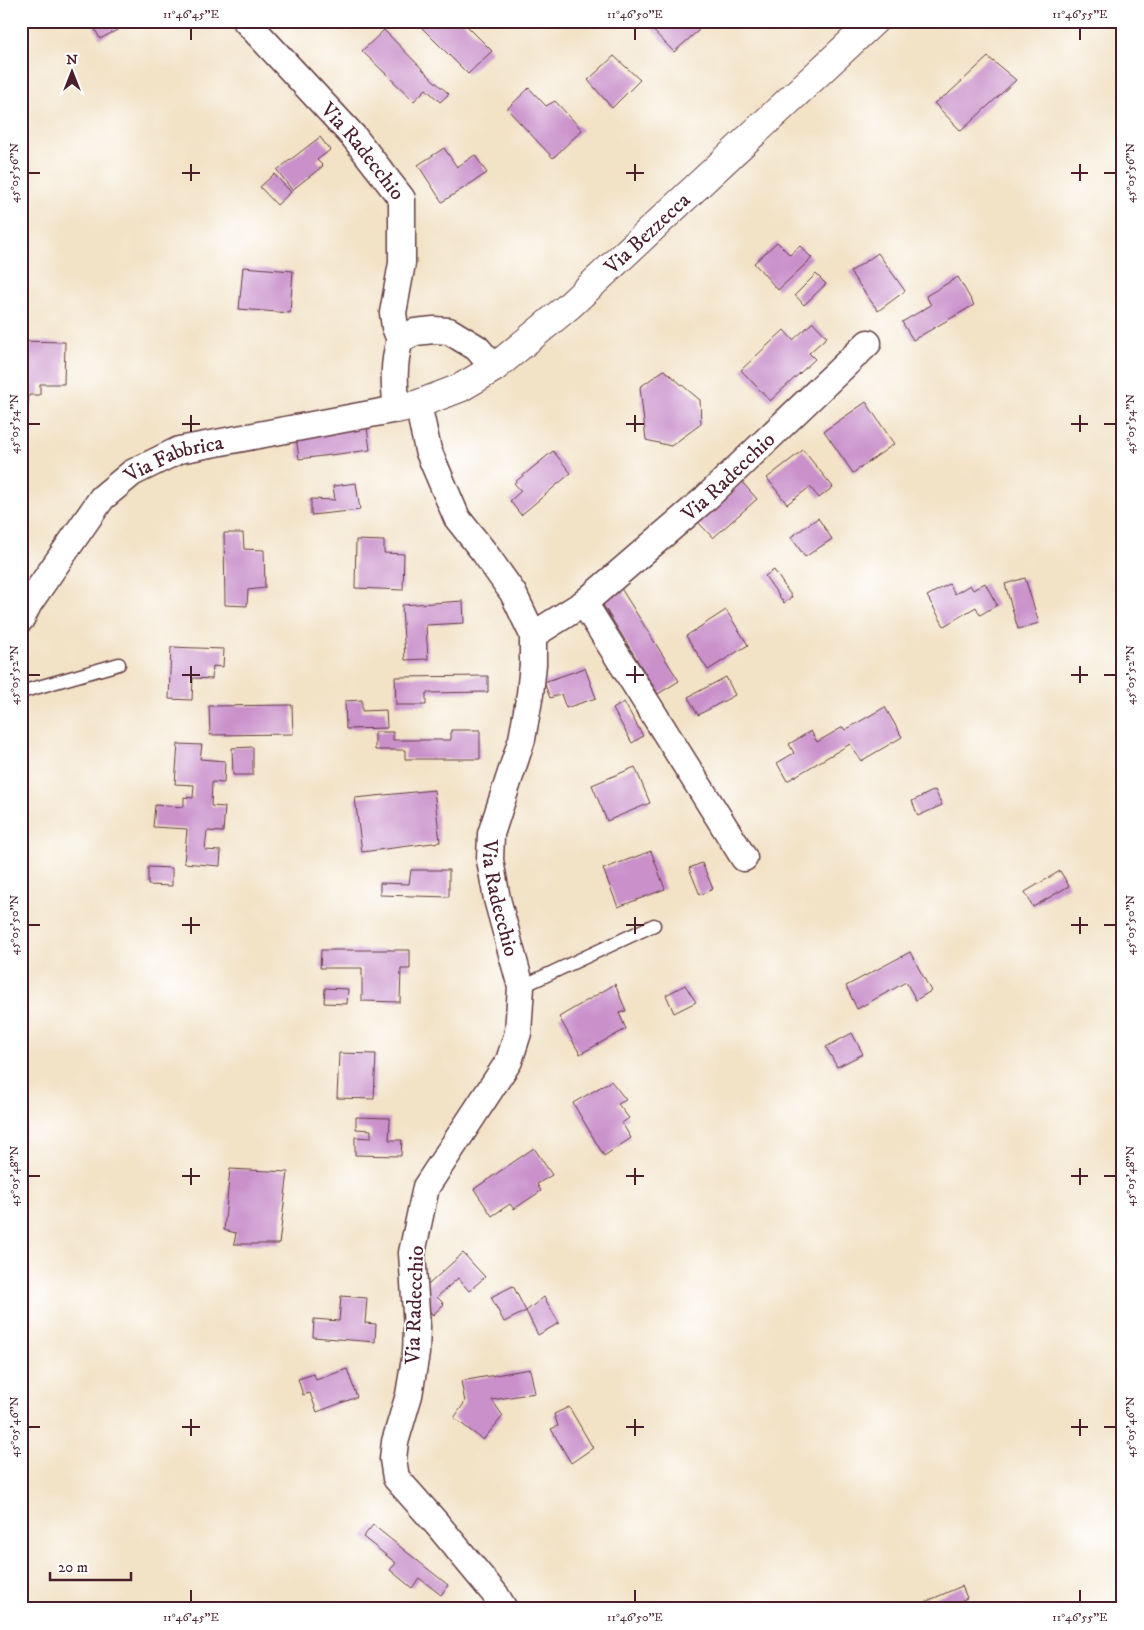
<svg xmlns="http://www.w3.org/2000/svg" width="1144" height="1630" viewBox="0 0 1144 1630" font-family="'IM FELL DW Pica',serif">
  <rect width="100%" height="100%" fill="#fff"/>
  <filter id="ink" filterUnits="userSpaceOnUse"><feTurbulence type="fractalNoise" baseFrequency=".02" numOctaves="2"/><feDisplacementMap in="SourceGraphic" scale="10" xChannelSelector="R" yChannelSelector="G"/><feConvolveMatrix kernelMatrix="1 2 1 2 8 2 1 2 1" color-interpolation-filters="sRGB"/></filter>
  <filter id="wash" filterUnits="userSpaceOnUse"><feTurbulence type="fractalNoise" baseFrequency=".0096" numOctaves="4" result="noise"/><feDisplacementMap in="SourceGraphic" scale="20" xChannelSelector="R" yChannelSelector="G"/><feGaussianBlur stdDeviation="1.12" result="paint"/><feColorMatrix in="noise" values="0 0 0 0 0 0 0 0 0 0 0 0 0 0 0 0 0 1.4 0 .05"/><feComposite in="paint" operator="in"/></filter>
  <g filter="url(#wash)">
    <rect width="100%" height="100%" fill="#f2e2c6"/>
    <g id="blocks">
      <g fill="#c990ca">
        <path d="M91 21H115L119 29 100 39Z"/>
        <path d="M415 21H462L492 51 468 74Z"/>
        <path d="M644 21H690L699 30 674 52Z"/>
        <path d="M384 30 433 80 449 94 440 102 426 89 414 101 362 51Z"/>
        <path d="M614 56 640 80 612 108 588 80Z"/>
        <path d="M988 57 1016 80 961 131 934 103 949 93Z"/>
        <path d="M529 88 546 106 555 101 582 130 553 158 507 109Z"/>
        <path d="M320 137 330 150 317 160 323 166 292 190 277 170Z"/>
        <path d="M444 148 457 167 475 155 487 173 442 202 418 165Z"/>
        <path d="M274 174 291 192 277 205 260 187Z"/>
        <path d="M777 242 790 255 800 246 812 258 778 290 754 263Z"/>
        <path d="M878 253 905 291 878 311 850 272Z"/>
        <path d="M243 267 293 271 290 313 239 309Z"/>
        <path d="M816 274 826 284 804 305 795 295Z"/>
        <path d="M958 277 974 305 913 340 902 322 931 305 926 296Z"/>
        <path d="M813 322 827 337 809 353 815 359 770 401 741 370 784 330 793 340Z"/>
        <path d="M21 341 65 342 64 384H40V395H29L28 405H21Z"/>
        <path d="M664 370 700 400 701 424 671 446 646 440 640 387Z"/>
        <path d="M866 402 894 444 853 473 824 431Z"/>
        <path d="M367 427 370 450 299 459 296 436Z"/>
        <path d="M803 450 833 487 819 498 810 487 787 504 767 478Z"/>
        <path d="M553 451 571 473 521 515 510 501 521 491 514 483Z"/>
        <path d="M742 482 757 499 713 538 698 522Z"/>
        <path d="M356 483 360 510 311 515V499L335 500 333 486Z"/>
        <path d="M818 518 832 539 805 557 791 537Z"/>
        <path d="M224 533H243L244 549 264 550 265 588 248 590 247 606 225 605Z"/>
        <path d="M356 540 384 541V553L404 554 403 590 355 588Z"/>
        <path d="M774 570 792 597 784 603 765 576Z"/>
        <path d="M1025 578 1039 623 1018 629 1005 584Z"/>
        <path d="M617 582 679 681 658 694 597 595Z"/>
        <path d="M985 583 997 605 980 615 976 607 944 626 927 596 949 584 955 594 970 585 973 590Z"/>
        <path d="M463 601 464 623 426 625 428 659 405 660 402 605Z"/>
        <path d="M726 610 748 645 708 670 686 636Z"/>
        <path d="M171 647 224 649 223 667 213 666 212 679 193 678 192 700 169 699Z"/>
        <path d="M585 668 596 698 566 708 561 694 550 698 544 682Z"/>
        <path d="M488 676V692L426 693V705H396L395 677Z"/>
        <path d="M726 677 735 695 698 715 688 697Z"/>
        <path d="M362 700V711L386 710 387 728 346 729 345 701Z"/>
        <path d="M624 702 643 736 632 743 613 709Z"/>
        <path d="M292 705 293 734 210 735 209 706Z"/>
        <path d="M885 707 902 737 861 761 850 744 787 781 777 763 794 753 789 744 811 731 817 742 843 727 845 730Z"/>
        <path d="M451 730H480V759H405V750H375V732H393V740H451Z"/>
        <path d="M178 744 202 745 200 759 225 761 224 783 212 782 211 806 225 807 223 832 207 831 205 850 221 851 220 866 184 863 187 829 153 827 155 805 184 807V797L193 798 194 785 175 784Z"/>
        <path d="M253 747V775H233L232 748Z"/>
        <path d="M635 767 650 803 607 821 592 785Z"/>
        <path d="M434 790 440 842 362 852 355 798Z"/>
        <path d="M935 790 942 805 918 816 912 801Z"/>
        <path d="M651 851 665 889 618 907 603 869Z"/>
        <path d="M702 863 713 889 700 895 689 868Z"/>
        <path d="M148 867 172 868V886L148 885Z"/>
        <path d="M411 870H449V897L380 895V883L409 884Z"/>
        <path d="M1060 871 1069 886 1033 907 1025 892Z"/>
        <path d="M321 950H410V969H401L400 1002 362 1001V968H320Z"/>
        <path d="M910 952 931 991 916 1000 906 982 857 1009 846 986Z"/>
        <path d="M615 984 626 1011 619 1013 626 1029 580 1054 559 1017Z"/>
        <path d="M685 985 696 1002 674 1013 666 995Z"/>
        <path d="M325 988 348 989 347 1004 324 1003Z"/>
        <path d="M852 1033 863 1054 837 1067 826 1047Z"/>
        <path d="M339 1053 376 1054 374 1099 337 1098Z"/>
        <path d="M611 1081 626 1100 618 1104 629 1118 622 1123 631 1138 604 1156 573 1103Z"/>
        <path d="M356 1117 390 1118 389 1140H402L401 1156 355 1155V1137L371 1138V1130L356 1129Z"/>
        <path d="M534 1148 552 1175 537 1184 541 1191 514 1209 510 1204 492 1216 474 1189Z"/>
        <path d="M230 1169 288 1172 279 1244H234L236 1233 224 1230Z"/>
        <path d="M463 1253 485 1277 469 1291 458 1278 437 1297 444 1304 433 1315 416 1296Z"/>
        <path d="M513 1286 526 1311 544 1297 559 1323 538 1335 526 1311 504 1322 491 1297Z"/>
        <path d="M341 1296 367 1298 365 1323 376 1324 375 1342 313 1337 314 1319 339 1321Z"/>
        <path d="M347 1369 357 1397 317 1412 310 1393 303 1395 298 1379 314 1374 316 1380Z"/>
        <path d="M530 1369 535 1393 492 1400 503 1416 483 1440 454 1418 465 1402 461 1381Z"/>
        <path d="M569 1407 593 1448 571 1463 551 1429 558 1426 554 1414Z"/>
        <path d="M373 1525 448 1585 441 1595 419 1578 412 1588 390 1570 396 1563 363 1537Z"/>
        <path d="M962 1586 967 1598 943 1609H920L918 1605Z"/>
      </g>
    </g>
  </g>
  <g filter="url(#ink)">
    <use href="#blocks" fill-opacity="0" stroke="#633c42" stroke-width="1"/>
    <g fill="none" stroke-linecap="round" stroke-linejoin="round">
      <defs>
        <g id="lane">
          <path d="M21 692 119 664"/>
          <path d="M521 987 654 925"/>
        </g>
        <g id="street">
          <path id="s1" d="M246 21 354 137 402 199V263L393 313 395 327 400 340"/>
          <path id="s2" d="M418 404 428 450 457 518 484 552 513 593 533 635V664L530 694 522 739 491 834 490 860 497 899 521 987 518 1033 509 1061 426 1187 412 1253 417 1327 416 1353 409 1395 395 1442 393 1459 396 1478 437 1524 495 1594 504 1609"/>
          <path d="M584 603 744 858"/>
          <path id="s3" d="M21 619 29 603 102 498 132 473 179 450 397 409C394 385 393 363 400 340L415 332 434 330 449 331 477 348 494 368"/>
          <path id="s4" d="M533 635 584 603 706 498 868 343"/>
        </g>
        <g id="secondary">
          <path id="s5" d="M397 409 418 404 460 388 494 368 569 306 874 21"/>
        </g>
      </defs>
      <use href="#lane" stroke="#633c42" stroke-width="15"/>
      <use href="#street" stroke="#633c42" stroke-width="29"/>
      <use href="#secondary" stroke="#633c42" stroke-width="30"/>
      <use href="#lane" stroke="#fff" stroke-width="12"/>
      <use href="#street" stroke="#fff" stroke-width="26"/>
      <use href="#secondary" stroke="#fff" stroke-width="28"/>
    </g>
  </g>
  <path fill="none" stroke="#4a1f2b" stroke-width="2" d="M191 28V40M635 28V40M1080 28V40M191 164V181M635 164V181M1080 164V181M28 173H40M182 173H200M626 173H644M1071 173H1088M1104 173H1116M191 415V432M635 415V432M1080 415V432M28 424H40M182 424H200M626 424H644M1071 424H1088M1104 424H1116M191 666V683M635 666V683M1080 666V683M28 675H40M182 675H200M626 675H644M1071 675H1088M1104 675H1116M191 917V934M635 917V934M1080 917V934M28 925H40M182 925H200M626 925H644M1071 925H1088M1104 925H1116M191 1168V1185M635 1168V1185M1080 1168V1185M28 1176H40M182 1176H200M626 1176H644M1071 1176H1088M1104 1176H1116M191 1419V1436M635 1419V1436M1080 1419V1436M28 1427H40M182 1427H200M626 1427H644M1071 1427H1088M1104 1427H1116M191 1590V1602M635 1590V1602M1080 1590V1602"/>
  <g text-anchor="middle" stroke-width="4" stroke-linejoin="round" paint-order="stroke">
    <g font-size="21" fill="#4a1f2b" stroke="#fff">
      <text dy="7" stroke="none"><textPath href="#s1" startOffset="175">Via Radecchio</textPath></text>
      <text dy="7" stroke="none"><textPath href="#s5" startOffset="310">Via Bezzecca</textPath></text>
      <text dy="7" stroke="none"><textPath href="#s3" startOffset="230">Via Fabbrica</textPath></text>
      <text dy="7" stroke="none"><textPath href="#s4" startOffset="252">Via Radecchio</textPath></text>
      <text dy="7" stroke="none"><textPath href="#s2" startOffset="531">Via Radecchio</textPath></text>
      <text transform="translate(414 1305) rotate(-88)" y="7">Via Radecchio</text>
    </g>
  </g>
  <rect width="1144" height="1630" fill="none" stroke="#fff" stroke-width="55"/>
  <g transform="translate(72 72)" stroke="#ffffff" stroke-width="4" paint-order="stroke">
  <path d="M0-4L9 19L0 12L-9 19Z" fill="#4a1f2b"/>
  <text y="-8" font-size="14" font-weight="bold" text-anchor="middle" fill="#4a1f2b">N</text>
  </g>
  <path d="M50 1572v8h81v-8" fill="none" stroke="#4a1f2b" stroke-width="2.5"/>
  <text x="58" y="1572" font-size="15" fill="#4a1f2b" stroke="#ffffff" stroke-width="4" paint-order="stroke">20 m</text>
  <rect x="28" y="28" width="1088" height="1574" fill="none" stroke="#4a1f2b" stroke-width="2"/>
  <g font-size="12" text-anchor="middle" fill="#4a1f2b">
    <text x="191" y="18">11°46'45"E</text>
    <text x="635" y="18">11°46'50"E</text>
    <text x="1080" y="18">11°46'55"E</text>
    <text transform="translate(14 173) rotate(-90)" y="4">45°05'56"N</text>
    <text transform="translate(1130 173) rotate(-90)" y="4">45°05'56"N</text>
    <text transform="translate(14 424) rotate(-90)" y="4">45°05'54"N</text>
    <text transform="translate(1130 424) rotate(-90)" y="4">45°05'54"N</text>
    <text transform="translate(14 675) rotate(-90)" y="4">45°05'52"N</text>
    <text transform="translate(1130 675) rotate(-90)" y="4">45°05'52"N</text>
    <text transform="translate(14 925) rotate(-90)" y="4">45°05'50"N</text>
    <text transform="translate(1130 925) rotate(-90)" y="4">45°05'50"N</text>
    <text transform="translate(14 1176) rotate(-90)" y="4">45°05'48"N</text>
    <text transform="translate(1130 1176) rotate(-90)" y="4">45°05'48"N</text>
    <text transform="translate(14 1427) rotate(-90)" y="4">45°05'46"N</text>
    <text transform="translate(1130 1427) rotate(-90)" y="4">45°05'46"N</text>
    <text x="191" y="1621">11°46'45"E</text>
    <text x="635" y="1621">11°46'50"E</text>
    <text x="1080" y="1621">11°46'55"E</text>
  </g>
</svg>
